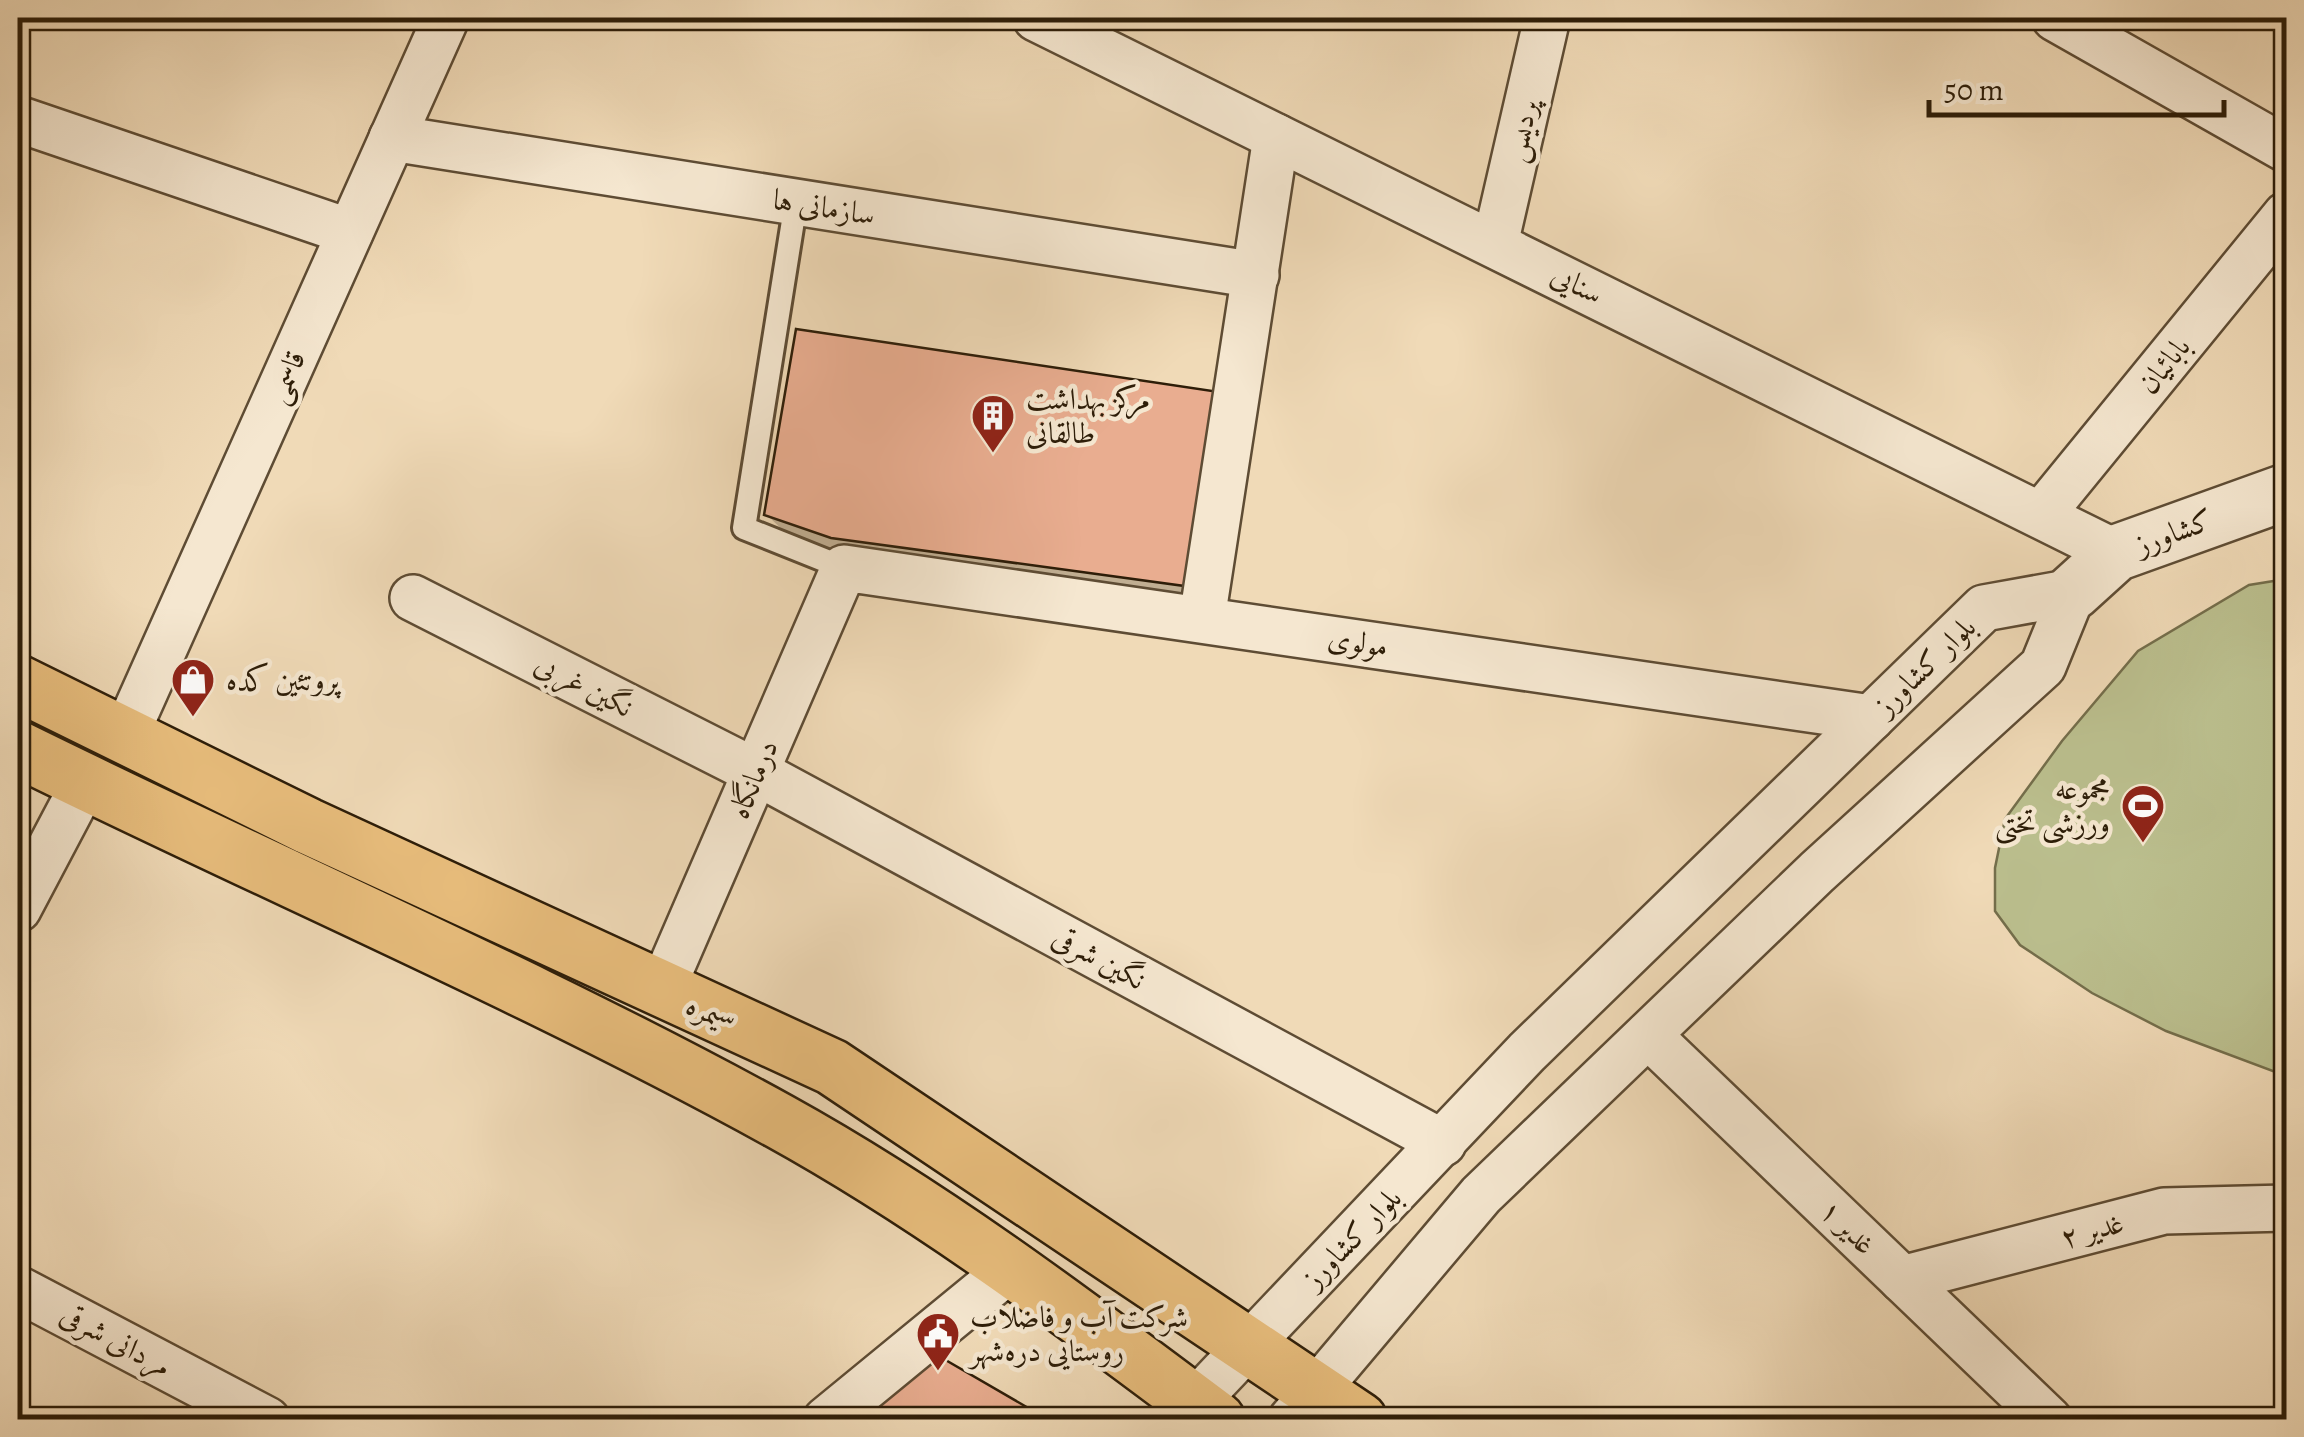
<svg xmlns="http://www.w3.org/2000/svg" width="2304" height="1437" viewBox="0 0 2304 1437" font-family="Alegreya,Amiri,serif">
  <rect width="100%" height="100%" fill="#f0dab7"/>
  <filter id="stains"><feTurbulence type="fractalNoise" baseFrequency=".002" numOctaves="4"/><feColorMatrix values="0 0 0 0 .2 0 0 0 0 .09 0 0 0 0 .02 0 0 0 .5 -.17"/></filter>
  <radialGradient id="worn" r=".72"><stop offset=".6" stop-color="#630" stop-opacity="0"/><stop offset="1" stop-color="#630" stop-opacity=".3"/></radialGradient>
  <path fill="#bbbf8e" stroke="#746e4b" stroke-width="2.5" d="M2286 579V1076L2166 1031 2092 993 2020 945 1995 911V868L2005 819 2062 741 2138 651 2249 585Z"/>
  <path fill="#0003" d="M1218 394 1217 611 859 562 793 540 767 515Z"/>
  <g fill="#e9ad90" stroke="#2d1d08" stroke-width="2.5">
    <path d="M796 329 1219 392 1192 587 831 538 764 515Z"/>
    <path d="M930 1351 1049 1420H860Z"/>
  </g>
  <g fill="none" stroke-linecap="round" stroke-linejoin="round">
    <defs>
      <path id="service" d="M796 202 744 528 844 568"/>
      <g id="minor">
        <path d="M1036 18 2116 553"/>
        <path d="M2055 18 2286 149"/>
        <path d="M18 119 350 232"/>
        <path d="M392 138 1256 275"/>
        <path d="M1495 244 1547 18"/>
        <path d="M2041 515 2286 215"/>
        <path d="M413 598 756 772 1443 1143"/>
        <path d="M1202 619 1276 137"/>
        <path d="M125 736 446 18"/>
        <path d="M18 909 85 782"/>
        <path d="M661 991 844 568 1871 718"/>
        <path d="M1648 1035 2049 1420"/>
        <path d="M1902 1279 2164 1211 2286 1208"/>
        <path d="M18 1289 267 1420"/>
        <path d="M1194 1403 1527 1052 1984 608 2073 592"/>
        <path d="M826 1420 1010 1269"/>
        <path d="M1291 1420 1481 1195 1817 872 2043 666 2073 592"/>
      </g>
      <path id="tertiary" d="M2073 592 2116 553 2286 492"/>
      <g id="primary">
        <path d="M18 683 308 826 832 1067 1359 1420"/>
        <path d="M18 749C271 874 532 985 779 1121 933 1206 1076 1314 1217 1420"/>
      </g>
    </defs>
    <use href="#service" stroke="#5e4c34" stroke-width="28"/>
    <use href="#minor" stroke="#5e4c34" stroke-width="50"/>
    <use href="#tertiary" stroke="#5e4c34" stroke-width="60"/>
    <use href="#primary" stroke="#2d1d08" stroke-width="60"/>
    <use href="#service" stroke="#f5e7d0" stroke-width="22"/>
    <use href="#minor" stroke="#f5e7d0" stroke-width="45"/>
    <use href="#tertiary" stroke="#f5e7d0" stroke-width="55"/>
    <use href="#primary" stroke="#e8bd7c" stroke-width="55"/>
  </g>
  <defs>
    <symbol id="building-pin" viewBox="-11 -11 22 30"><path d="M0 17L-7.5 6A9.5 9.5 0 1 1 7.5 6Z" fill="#8f2418" stroke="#f5e7d0"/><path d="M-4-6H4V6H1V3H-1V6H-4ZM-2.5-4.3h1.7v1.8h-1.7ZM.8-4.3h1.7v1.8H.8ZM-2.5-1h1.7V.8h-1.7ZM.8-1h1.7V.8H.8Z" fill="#fff"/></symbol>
    <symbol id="shop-pin" viewBox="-11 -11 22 30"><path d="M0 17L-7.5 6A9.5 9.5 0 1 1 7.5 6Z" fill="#8f2418" stroke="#f5e7d0"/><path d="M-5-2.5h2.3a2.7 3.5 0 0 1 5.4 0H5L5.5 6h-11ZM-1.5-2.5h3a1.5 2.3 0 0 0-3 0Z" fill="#fff"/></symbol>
    <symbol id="stadium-pin" viewBox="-11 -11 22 30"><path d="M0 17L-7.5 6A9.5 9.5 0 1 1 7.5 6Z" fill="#8f2418" stroke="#f5e7d0"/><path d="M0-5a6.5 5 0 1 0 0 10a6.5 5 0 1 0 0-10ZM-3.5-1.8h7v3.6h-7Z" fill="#fff"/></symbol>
    <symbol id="civic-pin" viewBox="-11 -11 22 30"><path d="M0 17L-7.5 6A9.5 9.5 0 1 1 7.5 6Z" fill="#8f2418" stroke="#f5e7d0"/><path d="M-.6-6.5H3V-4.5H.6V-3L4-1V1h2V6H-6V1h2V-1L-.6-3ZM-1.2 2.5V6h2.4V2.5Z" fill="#fff"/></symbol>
  </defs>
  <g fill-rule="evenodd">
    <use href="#building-pin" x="968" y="391" width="50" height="68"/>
    <use href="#shop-pin" x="168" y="655" width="50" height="68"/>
    <use href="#stadium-pin" x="2118" y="781" width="50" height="68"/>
    <use href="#civic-pin" x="913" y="1309" width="50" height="68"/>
  </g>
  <g text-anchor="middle" stroke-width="9" stroke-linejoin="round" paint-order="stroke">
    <g font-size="30" fill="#2d1d08" stroke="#f5e7d0">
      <text transform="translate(1521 131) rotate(-77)" y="10">پردیس</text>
      <text transform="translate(824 207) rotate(9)" y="10">سازمانی ها</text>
      <text transform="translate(1577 284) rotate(26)" y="10">سنایی</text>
      <text transform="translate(2164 365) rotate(-51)" y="10">بابائیان</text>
      <text transform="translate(286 377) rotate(-66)" y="10">قاسمی</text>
      <text transform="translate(2174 532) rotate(-20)" y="10">کشاورز</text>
      <text transform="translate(1358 642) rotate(9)" y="10">مولوی</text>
      <text transform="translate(1925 666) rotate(-44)" y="10">بلوار کشاورز</text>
      <text transform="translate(584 685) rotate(27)" y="10">نگین غربی</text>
      <text transform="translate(753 779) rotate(-67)" y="10">درمانگاه</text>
      <text transform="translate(1099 958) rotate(28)" y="10">نگین شرقی</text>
      <text transform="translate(711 1013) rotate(24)" y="10">سیمره</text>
      <text transform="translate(1848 1227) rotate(44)" y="10">غدیر ۱</text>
      <text transform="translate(2092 1230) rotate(-15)" y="10">غدیر ۲</text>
      <text transform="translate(1352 1238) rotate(-46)" y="10">بلوار کشاورز</text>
      <text transform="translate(116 1340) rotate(28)" y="10">مردانی شرقی</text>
    </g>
    <g font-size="30" fill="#2d1d08" stroke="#f5e7d0" text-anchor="start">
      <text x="1026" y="409">مرکز بهداشت<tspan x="1026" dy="34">طالقانی</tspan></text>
      <text x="226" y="690">پروتئین کده</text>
      <text x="2110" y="799" text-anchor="end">مجموعه<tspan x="2110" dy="34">ورزشی تختی</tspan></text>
      <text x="970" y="1327">شرکت آب و فاضلاب<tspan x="970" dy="34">روستایی دره‌شهر</tspan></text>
    </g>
  </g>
  <rect width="2304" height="1437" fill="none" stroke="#f0dab7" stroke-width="60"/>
  <rect x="20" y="20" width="2264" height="1397" fill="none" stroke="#2d1d08" stroke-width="5"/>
  <rect x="30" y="30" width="2244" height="1377" fill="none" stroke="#2d1d08" stroke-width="2.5"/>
  <path d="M1929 100v15h295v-15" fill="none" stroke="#2d1d08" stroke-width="5"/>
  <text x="1944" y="100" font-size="30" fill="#2d1d08" stroke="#f5e7d0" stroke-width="8" paint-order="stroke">50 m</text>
  <rect width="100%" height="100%" filter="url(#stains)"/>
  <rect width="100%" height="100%" fill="url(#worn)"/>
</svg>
